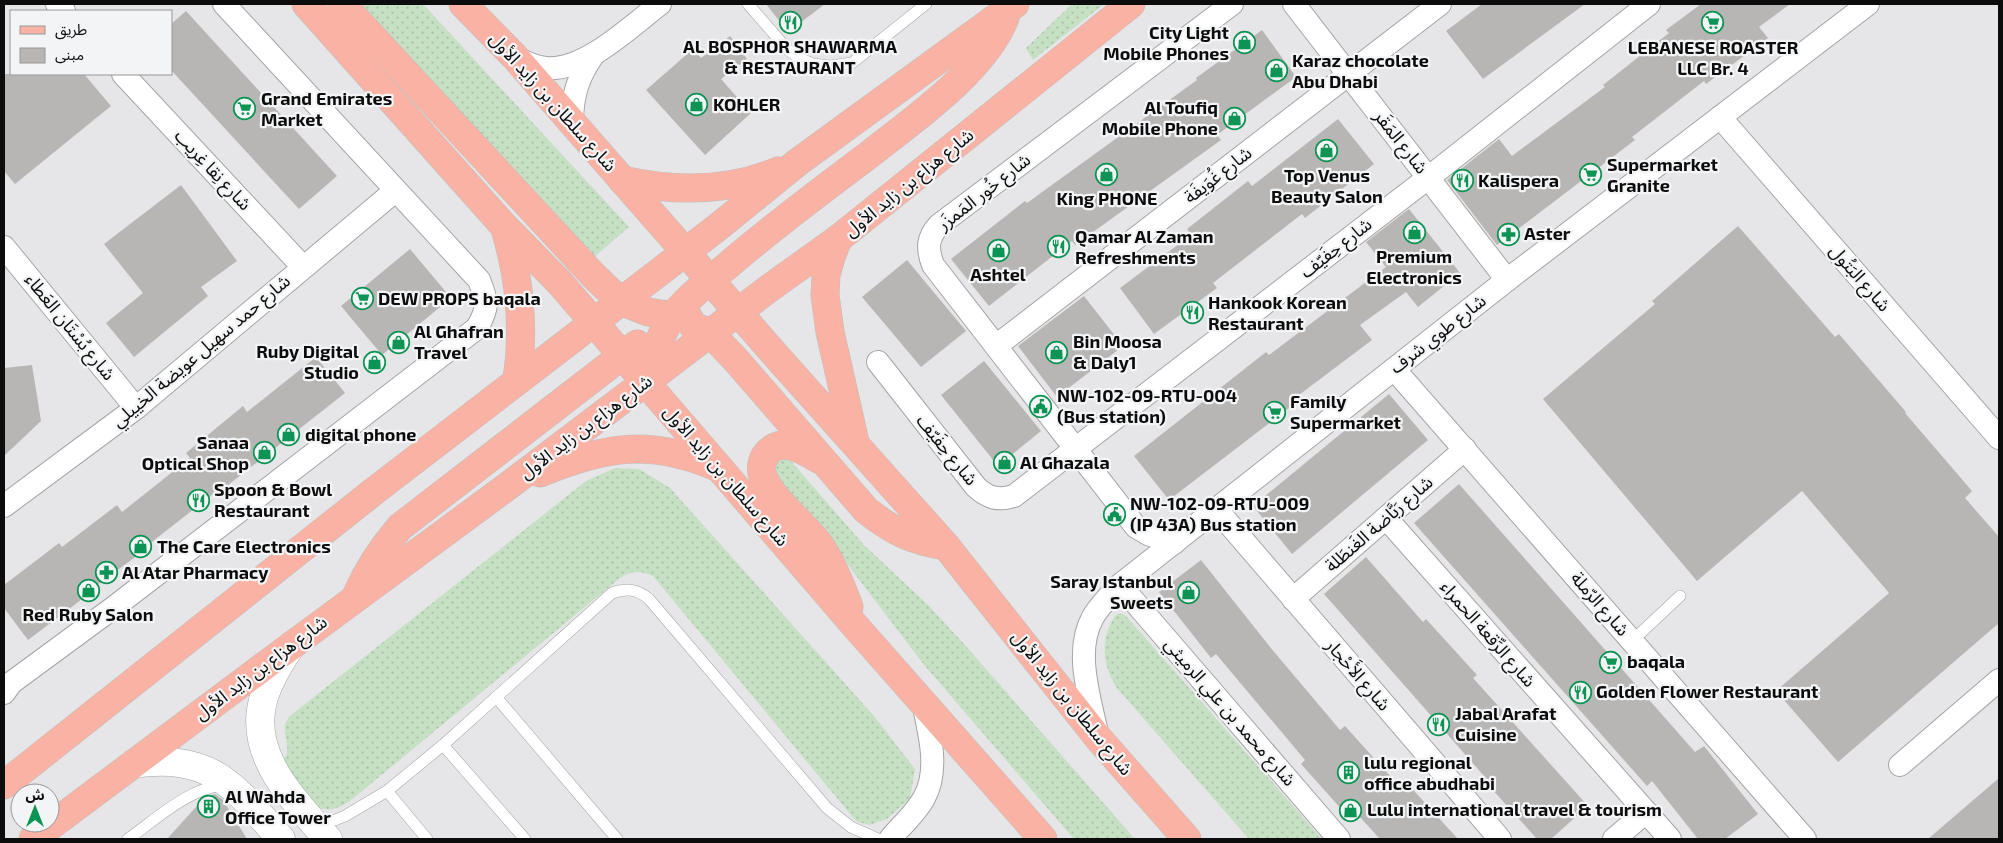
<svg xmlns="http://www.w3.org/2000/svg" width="2003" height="843" viewBox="0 0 2003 843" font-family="'Exo 2','Noto Sans Arabic',sans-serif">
  <defs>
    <pattern id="grass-dots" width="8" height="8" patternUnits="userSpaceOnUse" patternTransform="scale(1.25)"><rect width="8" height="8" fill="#c6e0c4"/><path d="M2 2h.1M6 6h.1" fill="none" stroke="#a9bfa7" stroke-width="1.8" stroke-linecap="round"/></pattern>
  </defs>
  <rect width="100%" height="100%" fill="#e6e6e8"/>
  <g fill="url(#grass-dots)">
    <path d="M361 4H423L629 227 594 257Z"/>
    <path d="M1072 4H1104L1033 60 1026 48Z"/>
    <path d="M777 458 790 460 864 545 928 605 964 644 1135 839H1074L925 666 838 552 773 476Z"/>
    <path d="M615 468 639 469 670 488 874 716 915 769 910 798 887 819 869 825 856 821 653 576C639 571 634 570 620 578L350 801C342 806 333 811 324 809 311 807 290 774 281 763 283 760 287 756 287 752 289 737 279 730 290 716L586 481Z"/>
    <path d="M1120 613 1126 616 1322 839H1249L1116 687C1105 668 1100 646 1110 625 1113 620 1114 615 1120 613Z"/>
  </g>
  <g fill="#b8b6b5">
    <path d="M766 4H825L788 32Z"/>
    <path d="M1482 4H1585L1483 79 1446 31Z"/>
    <path d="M1701 4H1790L1759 27 1768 38 1706 84 1704 81 1632 137 1635 140 1497 245 1447 180 1499 139 1512 156 1605 87 1603 85 1669 33 1666 30Z"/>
    <path d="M186 11 337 176 299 209 171 70V24Z"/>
    <path d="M1262 30 1296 77 1217 135 1221 140 1075 245 1072 241 989 306 951 259 1025 201 1027 203 1197 80 1196 78Z"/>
    <path d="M730 36 747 59 721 79 751 113 705 155 646 90 693 49 701 58Z"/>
    <path d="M4 74H84L111 106 15 184 4 171Z"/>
    <path d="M1338 119 1374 164 1305 218 1302 214 1213 283 1217 288 1154 334 1120 288 1191 235 1187 229 1248 181 1252 186Z"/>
    <path d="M181 185 237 261 201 287 208 296 134 357 106 323 143 293 104 244Z"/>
    <path d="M1409 209 1460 273 1418 307 1406 292 1360 325 1372 340 1299 395 1302 398 1169 500 1134 456 1266 352 1269 355 1386 267 1366 242Z"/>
    <path d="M1738 226 1835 337 1839 334 1906 412 1905 413 1972 491 1965 498 1999 537V623L1838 762 1776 691 1889 593 1802 491 1697 581 1543 399 1655 304 1652 301Z"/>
    <path d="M410 249 451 298 382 355 341 306Z"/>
    <path d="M907 260 966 331 921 367 862 297Z"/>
    <path d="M1084 296 1123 346 1057 397 1018 346Z"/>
    <path d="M316 357 345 393 218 493 217 491 148 545 149 547 93 588 94 590 28 640 4 608V585L59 543 62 547 117 505 122 512 190 458 186 453 243 406 247 412Z"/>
    <path d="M984 361 1041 431 998 466 941 395Z"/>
    <path d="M32 365 41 421 4 456V368Z"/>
    <path d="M1389 394 1428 440 1292 554 1253 506Z"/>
    <path d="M1459 484 1695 752 1704 746 1758 814 1725 839H1698L1652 781 1647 786 1414 523Z"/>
    <path d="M1366 557 1423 622 1426 619 1477 675 1473 678 1588 806 1551 839H1537L1490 787 1492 785 1324 594Z"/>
    <path d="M1201 560 1270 647 1340 730 1345 726 1399 786 1405 781 1458 839H1380L1358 815 1352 821 1301 764 1305 760 1216 654 1211 658 1159 592Z"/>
    <path d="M1999 778V839H1928Z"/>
    <path d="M215 794 223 800 247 839H167L205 797Z"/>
  </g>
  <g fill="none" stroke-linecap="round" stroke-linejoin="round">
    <defs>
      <g id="lane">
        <path d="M748 4 787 49 799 58 813 64 830 66 852 63 926 4"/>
        <path d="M1632 641 1680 596"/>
        <path d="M496 697 617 839"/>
        <path d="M443 745 525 839"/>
        <path d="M387 791 427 839"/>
        <path d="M316 821 335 820 345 816 387 791 443 745 612 593C627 588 637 589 649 599L827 808 851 827 878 839"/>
        <path d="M128 839C155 820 189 788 223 785"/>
      </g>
      <g id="street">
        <path d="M57 4 64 11"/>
        <path d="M1294 4 1507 280"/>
        <path d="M514 56C524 62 534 67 546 68 584 72 631 26 660 4"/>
        <path d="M123 74 303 267"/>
        <path d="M1720 117 1999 438"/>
        <path d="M572 123C572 96 578 76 594 54"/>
        <path d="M4 247 136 408"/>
        <path d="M996 346 1440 4"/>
        <path d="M878 362 976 487C988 498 998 501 1014 496L1428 178 1649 4"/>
        <path d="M1394 369 1805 839"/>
        <path d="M4 506 136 408 395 191"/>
        <path d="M1217 510 1500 839"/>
        <path d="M1386 518 1670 839"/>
        <path d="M1174 543 1148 534 1136 527 933 265C927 249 927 238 939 225L1232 4"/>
        <path d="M1120 585 1339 839"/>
        <path d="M1293 599 1465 449"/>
        <path d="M4 693 11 683 113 608 477 328C489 307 488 302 479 280L224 4"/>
        <path d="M1098 738C1091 701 1073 652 1093 617 1100 605 1110 595 1120 585L1507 280 1868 4"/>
        <path d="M1900 765 1999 680"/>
        <path d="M890 839C901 826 916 813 924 798 940 770 929 732 923 703"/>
        <path d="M1614 839 1646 812"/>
      </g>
      <g id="secondary">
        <path d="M291 646C280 662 270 678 264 697 246 754 294 800 328 839"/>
        <path d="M133 764C212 753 233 785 281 839"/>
      </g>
      <g id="primary">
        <path d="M306 4 503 225 560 283 856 627 1043 839"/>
        <path d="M342 4 593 275 620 301 648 312 689 318"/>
        <path d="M463 4 514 56 778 358 946 546 1099 739 1187 839"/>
        <path d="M622 180C675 192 728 192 778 171"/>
        <path d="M505 229C520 279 525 327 517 380"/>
        <path d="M838 239 831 257 826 275 825 295 830 332 855 442"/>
        <path d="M693 326 710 333 735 359 866 510C892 531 913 541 946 546"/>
        <path d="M645 382C653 360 658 338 671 319 686 298 707 283 726 267 772 227 821 191 870 154 913 120 984 71 1005 18"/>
        <path d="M818 459C809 453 797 447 786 445 768 444 756 463 764 479 774 501 804 524 819 544 832 563 841 585 849 607"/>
        <path d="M540 473C606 446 650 439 717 467"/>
        <path d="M357 594C368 569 382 548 400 527L637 344"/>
        <path d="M4 785 373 492 718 227 798 162 1015 4"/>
        <path d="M33 839 291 646 508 486 771 287 838 239 1131 4"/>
      </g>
    </defs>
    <use href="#lane" stroke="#a4a4a6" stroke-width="12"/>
    <use href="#street" stroke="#a4a4a6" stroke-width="24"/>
    <use href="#secondary" stroke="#a4a4a6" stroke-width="29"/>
    <use href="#primary" stroke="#c0c0c0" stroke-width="29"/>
    <use href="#lane" stroke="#fff" stroke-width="11"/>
    <use href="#street" stroke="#fff" stroke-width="22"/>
    <use href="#secondary" stroke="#fff" stroke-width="28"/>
    <use href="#primary" stroke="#f9b2a3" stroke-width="28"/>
  </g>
  <defs>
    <symbol id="restaurant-ring" viewBox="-11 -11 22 22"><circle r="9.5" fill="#f3f4f5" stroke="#0b9454" stroke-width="1.5"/><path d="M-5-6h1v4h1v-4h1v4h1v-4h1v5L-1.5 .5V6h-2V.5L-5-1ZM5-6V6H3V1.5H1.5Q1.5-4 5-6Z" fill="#0b9454"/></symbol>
    <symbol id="supermarket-ring" viewBox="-11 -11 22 22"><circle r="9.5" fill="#f3f4f5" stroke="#0b9454" stroke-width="1.5"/><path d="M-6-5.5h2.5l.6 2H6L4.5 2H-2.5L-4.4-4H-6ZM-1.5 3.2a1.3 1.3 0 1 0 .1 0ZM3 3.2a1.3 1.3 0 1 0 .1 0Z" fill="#0b9454"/></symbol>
    <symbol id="shop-ring" viewBox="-11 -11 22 22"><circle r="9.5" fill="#f3f4f5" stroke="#0b9454" stroke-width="1.5"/><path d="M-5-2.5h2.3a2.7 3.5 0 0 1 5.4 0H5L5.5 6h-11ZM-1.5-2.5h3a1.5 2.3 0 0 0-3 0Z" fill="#0b9454"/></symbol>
    <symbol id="pharmacy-ring" viewBox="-11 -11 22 22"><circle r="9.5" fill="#f3f4f5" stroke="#0b9454" stroke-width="1.5"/><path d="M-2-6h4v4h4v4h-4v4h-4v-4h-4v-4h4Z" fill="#0b9454"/></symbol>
    <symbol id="civic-ring" viewBox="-11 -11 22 22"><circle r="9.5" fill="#f3f4f5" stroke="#0b9454" stroke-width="1.5"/><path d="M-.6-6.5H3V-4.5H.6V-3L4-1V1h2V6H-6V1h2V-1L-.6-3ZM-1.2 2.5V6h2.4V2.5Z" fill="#0b9454"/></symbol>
    <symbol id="building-ring" viewBox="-11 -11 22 22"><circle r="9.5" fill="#f3f4f5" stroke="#0b9454" stroke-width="1.5"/><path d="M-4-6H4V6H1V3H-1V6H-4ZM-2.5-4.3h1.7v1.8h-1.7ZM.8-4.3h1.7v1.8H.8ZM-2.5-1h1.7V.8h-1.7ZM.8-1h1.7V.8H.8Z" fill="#0b9454"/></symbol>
  </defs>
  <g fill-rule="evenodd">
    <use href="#restaurant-ring" x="778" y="10" width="25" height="25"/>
    <use href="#supermarket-ring" x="1700" y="10" width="25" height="25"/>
    <use href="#shop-ring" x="1232" y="30" width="25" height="25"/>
    <use href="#shop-ring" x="1264" y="58" width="25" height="25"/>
    <use href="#shop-ring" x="684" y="92" width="25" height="25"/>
    <use href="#supermarket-ring" x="232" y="96" width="25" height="25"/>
    <use href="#shop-ring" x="1222" y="106" width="25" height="25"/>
    <use href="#shop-ring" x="1314" y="138" width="25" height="25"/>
    <use href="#shop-ring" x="1094" y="162" width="25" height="25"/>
    <use href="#supermarket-ring" x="1578" y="162" width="25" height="25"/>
    <use href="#restaurant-ring" x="1450" y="168" width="25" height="25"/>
    <use href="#shop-ring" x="1402" y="220" width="25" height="25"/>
    <use href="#pharmacy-ring" x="1496" y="222" width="25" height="25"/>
    <use href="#restaurant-ring" x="1046" y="234" width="25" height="25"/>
    <use href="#shop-ring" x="986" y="238" width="25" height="25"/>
    <use href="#supermarket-ring" x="350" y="286" width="25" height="25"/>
    <use href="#restaurant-ring" x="1180" y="300" width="25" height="25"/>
    <use href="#shop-ring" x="386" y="330" width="25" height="25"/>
    <use href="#shop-ring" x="1044" y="340" width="25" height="25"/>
    <use href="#shop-ring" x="362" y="350" width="25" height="25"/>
    <use href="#civic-ring" x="1028" y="394" width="25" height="25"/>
    <use href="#supermarket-ring" x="1262" y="400" width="25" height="25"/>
    <use href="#shop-ring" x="276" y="422" width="25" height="25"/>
    <use href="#shop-ring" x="252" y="440" width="25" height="25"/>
    <use href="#shop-ring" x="992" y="450" width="25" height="25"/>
    <use href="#restaurant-ring" x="186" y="488" width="25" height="25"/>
    <use href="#civic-ring" x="1102" y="502" width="25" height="25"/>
    <use href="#shop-ring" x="128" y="534" width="25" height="25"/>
    <use href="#pharmacy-ring" x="94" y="560" width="25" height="25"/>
    <use href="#shop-ring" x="76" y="578" width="25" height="25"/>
    <use href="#shop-ring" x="1176" y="580" width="25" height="25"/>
    <use href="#supermarket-ring" x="1598" y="650" width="25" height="25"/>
    <use href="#restaurant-ring" x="1568" y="680" width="25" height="25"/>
    <use href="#restaurant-ring" x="1426" y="712" width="25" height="25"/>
    <use href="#building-ring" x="1336" y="760" width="25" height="25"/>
    <use href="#building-ring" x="196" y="794" width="25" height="25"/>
    <use href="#shop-ring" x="1338" y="798" width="25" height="25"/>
  </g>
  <g text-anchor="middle" stroke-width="4.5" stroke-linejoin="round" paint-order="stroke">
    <g font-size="18" font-weight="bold" fill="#0c0c0d" stroke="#f3f4f5" text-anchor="start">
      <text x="1229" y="39" text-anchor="end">City Light<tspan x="1229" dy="21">Mobile Phones</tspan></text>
      <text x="790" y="53" text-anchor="middle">AL BOSPHOR SHAWARMA<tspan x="790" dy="21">&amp; RESTAURANT</tspan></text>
      <text x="1713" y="54" text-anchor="middle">LEBANESE ROASTER<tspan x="1713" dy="21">LLC Br. 4</tspan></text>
      <text x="1292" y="67">Karaz chocolate<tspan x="1292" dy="21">Abu Dhabi</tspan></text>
      <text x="261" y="105">Grand Emirates<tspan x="261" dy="21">Market</tspan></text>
      <text x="713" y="111">KOHLER</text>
      <text x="1218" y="114" text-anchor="end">Al Toufiq<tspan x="1218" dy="21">Mobile Phone</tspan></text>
      <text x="1607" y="171">Supermarket<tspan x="1607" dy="21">Granite</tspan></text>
      <text x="1327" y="182" text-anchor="middle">Top Venus<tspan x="1327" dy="21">Beauty Salon</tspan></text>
      <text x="1478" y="187">Kalispera</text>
      <text x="1107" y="205" text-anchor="middle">King PHONE</text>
      <text x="1524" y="240">Aster</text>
      <text x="1075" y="243">Qamar Al Zaman<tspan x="1075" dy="21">Refreshments</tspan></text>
      <text x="1414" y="263" text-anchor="middle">Premium<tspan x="1414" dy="21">Electronics</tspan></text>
      <text x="998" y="281" text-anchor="middle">Ashtel</text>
      <text x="378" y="305">DEW PROPS baqala</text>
      <text x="1208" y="309">Hankook Korean<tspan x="1208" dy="21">Restaurant</tspan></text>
      <text x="414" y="338">Al Ghafran<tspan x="414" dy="21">Travel</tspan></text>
      <text x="1073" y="348">Bin Moosa<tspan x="1073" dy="21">&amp; Daly1</tspan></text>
      <text x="359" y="358" text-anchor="end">Ruby Digital<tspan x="359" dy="21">Studio</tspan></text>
      <text x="1057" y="402">NW-102-09-RTU-004<tspan x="1057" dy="21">(Bus station)</tspan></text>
      <text x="1290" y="408">Family<tspan x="1290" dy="21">Supermarket</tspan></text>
      <text x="305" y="441">digital phone</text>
      <text x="249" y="449" text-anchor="end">Sanaa<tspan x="249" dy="21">Optical Shop</tspan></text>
      <text x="1020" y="469">Al Ghazala</text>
      <text x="214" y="496">Spoon &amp; Bowl<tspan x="214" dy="21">Restaurant</tspan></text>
      <text x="1130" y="510">NW-102-09-RTU-009<tspan x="1130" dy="21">(IP 43A) Bus station</tspan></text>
      <text x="157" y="553">The Care Electronics</text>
      <text x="122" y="579">Al Atar Pharmacy</text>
      <text x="1173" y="588" text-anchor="end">Saray Istanbul<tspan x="1173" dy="21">Sweets</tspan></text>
      <text x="88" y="621" text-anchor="middle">Red Ruby Salon</text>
      <text x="1627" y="668">baqala</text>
      <text x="1596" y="698">Golden Flower Restaurant</text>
      <text x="1455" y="720">Jabal Arafat<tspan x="1455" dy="21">Cuisine</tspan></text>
      <text x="1364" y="769">lulu regional<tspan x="1364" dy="21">office abudhabi</tspan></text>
      <text x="225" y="803">Al Wahda<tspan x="225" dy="21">Office Tower</tspan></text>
      <text x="1367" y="816">Lulu international travel &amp; tourism</text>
    </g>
    <g font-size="18" fill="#0c0c0d" stroke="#f3f4f5">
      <text transform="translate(553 102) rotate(48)" y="6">شارع سلطان بن زايد الأول</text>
      <text transform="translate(1401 142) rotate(52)" y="6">شارع المَقَر</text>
      <text transform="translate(213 170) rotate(47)" y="6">شارع نِقا غِريب</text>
      <text transform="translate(1218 175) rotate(-38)" y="6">شارع غُوَيفَة</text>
      <text transform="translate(909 183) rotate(-39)" y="6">شارع هزاع بن زايد الأول</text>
      <text transform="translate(984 192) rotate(-38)" y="6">شارع خُور المَمزَر</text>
      <text transform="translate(1336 248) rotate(-38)" y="6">شارع حِفَيّف</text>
      <text transform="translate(1860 278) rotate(49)" y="6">شارع البَتُول</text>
      <text transform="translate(70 327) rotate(51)" y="6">شارع بُسْتَان العَطاء</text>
      <text transform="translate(1438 334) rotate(-38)" y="6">شارع طوي شرف</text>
      <text transform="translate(201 351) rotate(-40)" y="6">شارع حمد سهيل عويضة الخييلي</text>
      <text transform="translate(586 427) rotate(-37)" y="6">شارع هزاع بن زايد الأول</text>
      <text transform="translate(947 450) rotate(51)" y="6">شارع حِفَيّف</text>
      <text transform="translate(726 476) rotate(49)" y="6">شارع سلطان بن زايد الأول</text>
      <text transform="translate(1379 524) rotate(-41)" y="6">شارع رَبَّاضة الغَنطَلة</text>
      <text transform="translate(1600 604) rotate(49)" y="6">شارع الرّملة</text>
      <text transform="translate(1488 634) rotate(49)" y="6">شارع الرِّقعة الحمراء</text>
      <text transform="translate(261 668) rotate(-37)" y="6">شارع هزاع بن زايد الأول</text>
      <text transform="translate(1358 675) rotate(49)" y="6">شارع الأَحْجار</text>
      <text transform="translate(1072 703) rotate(51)" y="6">شارع سلطان بن زايد الأول</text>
      <text transform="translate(1230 712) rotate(49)" y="6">شارع محمد بن علي الرميثي</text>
    </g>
  </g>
  <rect width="2003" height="843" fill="none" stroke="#0c0c0d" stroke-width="10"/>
  <rect x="10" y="10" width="162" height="65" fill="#f3f4f5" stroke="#979798"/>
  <rect x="20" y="26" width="25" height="8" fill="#f9b2a3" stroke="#979798"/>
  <text x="55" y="35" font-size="15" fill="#0c0c0d">طريق</text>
  <rect x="20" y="48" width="25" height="15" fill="#b8b6b5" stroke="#979798"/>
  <text x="55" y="60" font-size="15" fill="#0c0c0d">مبنى</text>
  <g transform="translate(35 808)"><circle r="24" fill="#f3f4f5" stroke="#979798"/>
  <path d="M0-4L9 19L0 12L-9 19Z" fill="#0b9454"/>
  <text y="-8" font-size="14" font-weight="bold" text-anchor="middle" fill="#0c0c0d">ش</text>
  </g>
</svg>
